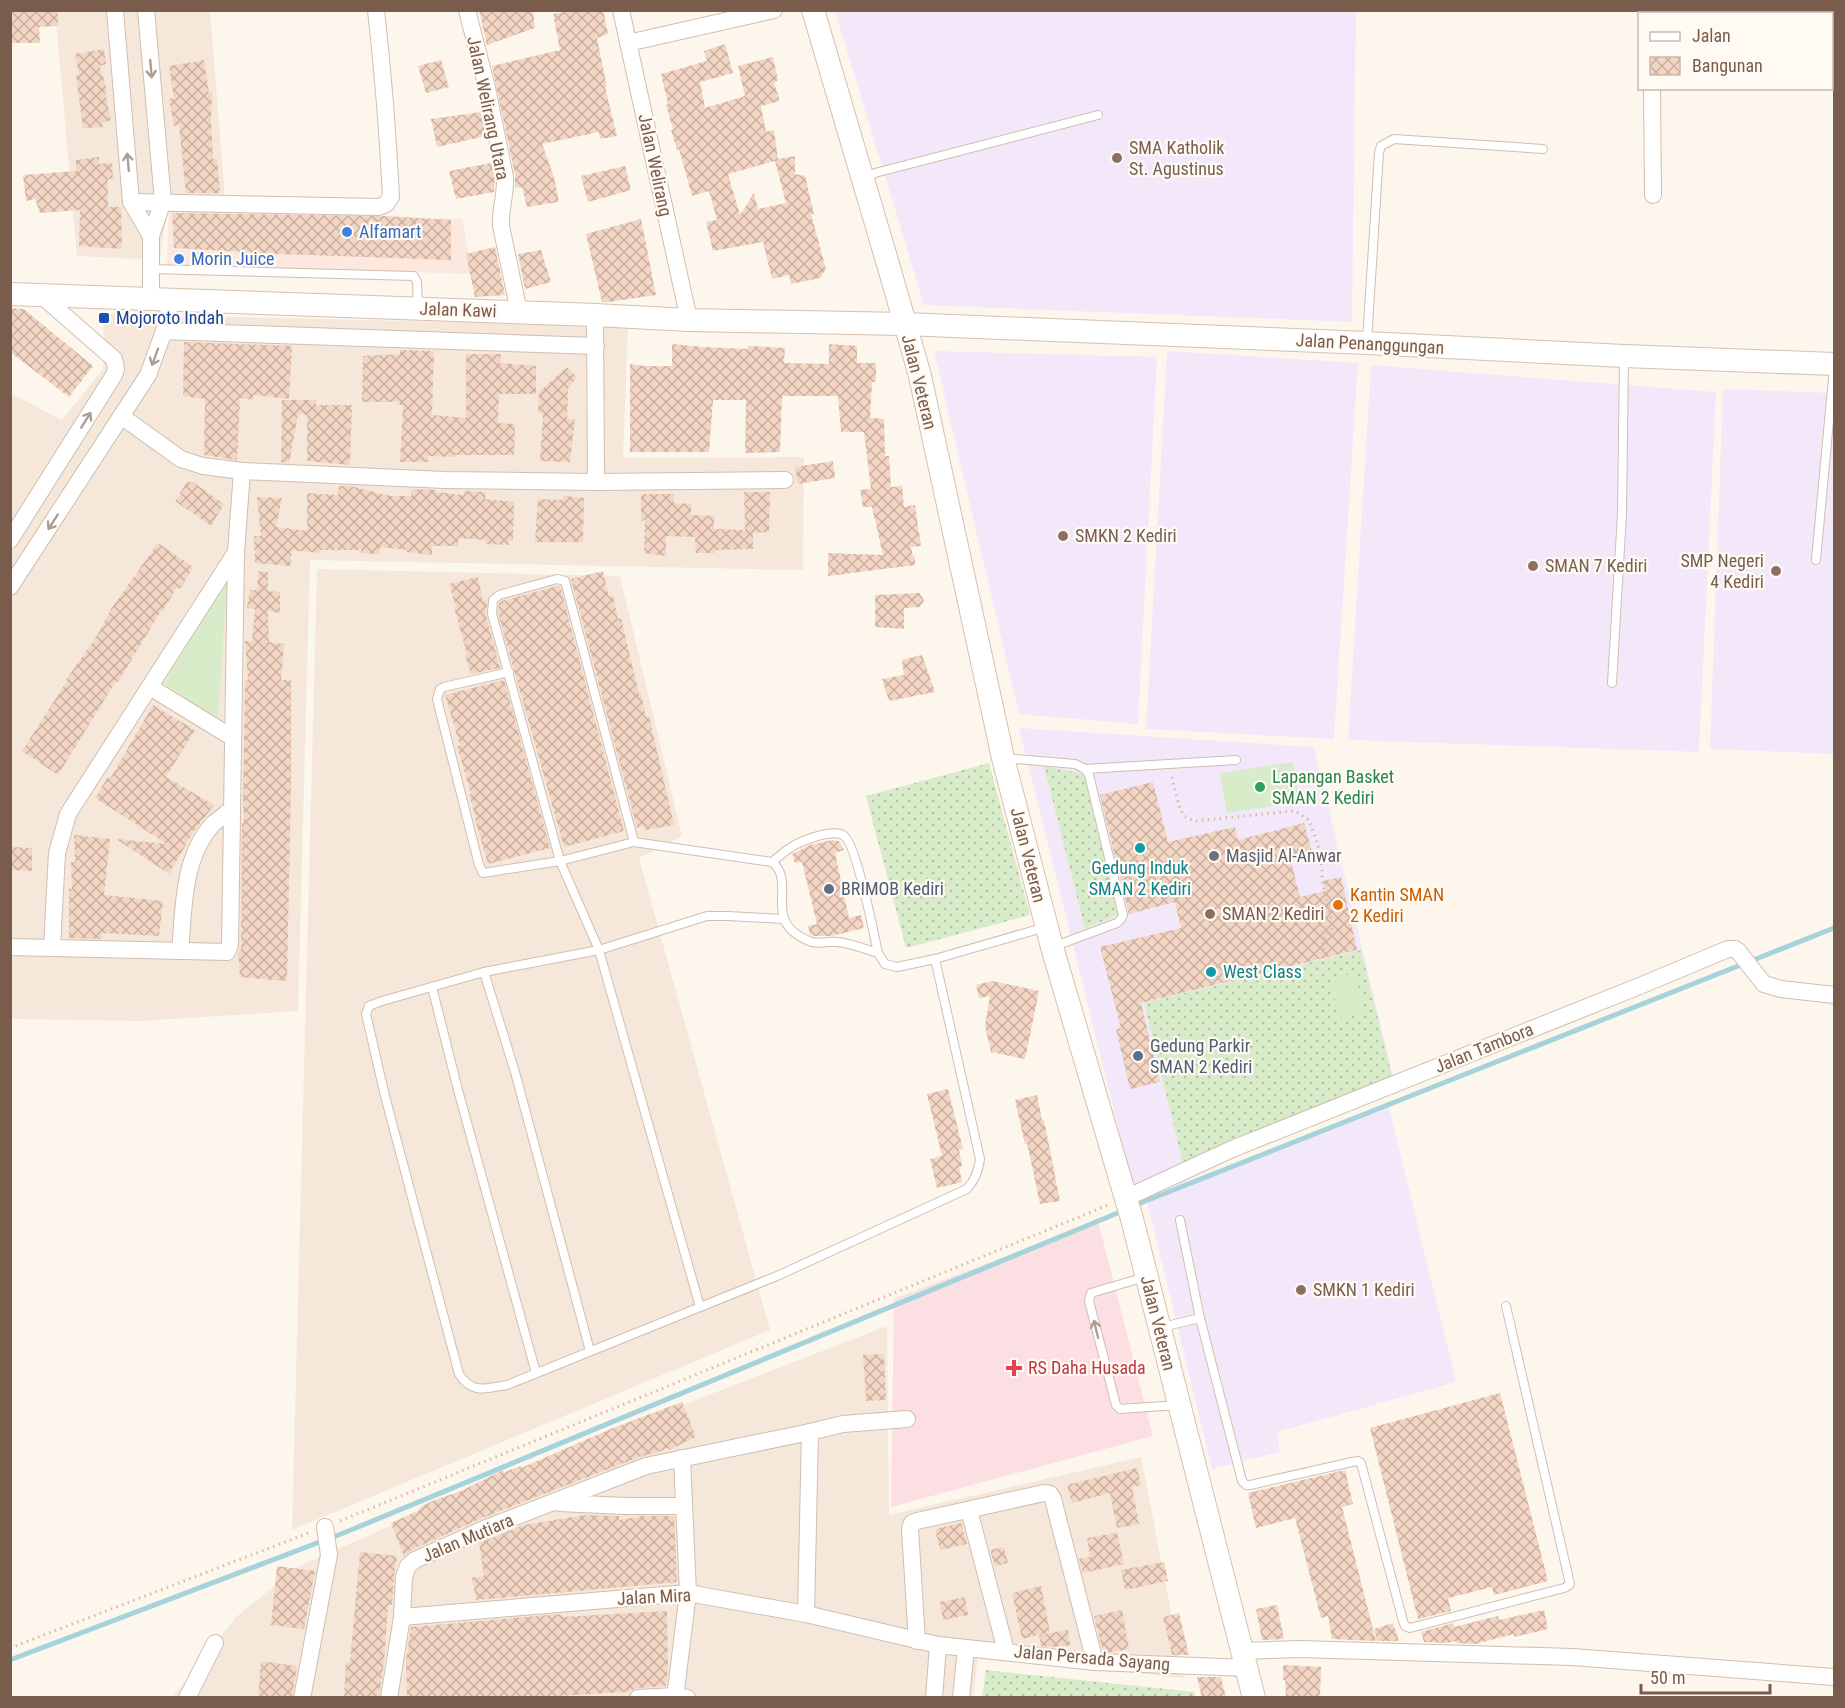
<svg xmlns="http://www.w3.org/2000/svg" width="1845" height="1708" viewBox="0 0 1845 1708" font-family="'Roboto Condensed',sans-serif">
  <defs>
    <pattern id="grass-dots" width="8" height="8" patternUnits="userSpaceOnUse" patternTransform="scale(1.5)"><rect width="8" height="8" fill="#d8ecc9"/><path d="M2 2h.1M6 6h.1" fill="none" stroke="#b4c2a5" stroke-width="1.8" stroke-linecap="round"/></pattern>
    <pattern id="building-cross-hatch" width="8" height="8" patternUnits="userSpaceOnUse" patternTransform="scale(1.5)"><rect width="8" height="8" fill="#f3d5c3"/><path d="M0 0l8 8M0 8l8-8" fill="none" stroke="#cab0a1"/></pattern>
  </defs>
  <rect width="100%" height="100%" fill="#fdf6ec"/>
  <g fill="#f5e8da">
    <path d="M55 11H210L225 198 169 197 160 260 77 256Z"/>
    <path d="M104 314 628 326 623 458 804 457 803 570 310 560 298 1011 140 1021 11 1019 10 393 62 420 103 369Z"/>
    <path d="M317 569 620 576 682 836 639 858 770 1330 292 1530Z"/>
    <path d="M887 1326 889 1515 1141 1457 1184 1678 978 1657 973 1697 172 1698 236 1617 299 1566 538 1461Z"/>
  </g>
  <path fill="#fde8e0" d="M169 208 462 219 473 274 167 265Z"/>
  <g fill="#f3e8fa">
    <path d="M835 11H1356L1352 322 924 305Z"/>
    <path d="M934 351 1157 357 1138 724 1019 714Z"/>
    <path d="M1167 351 1358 363 1334 739 1146 729Z"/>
    <path d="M1371 365 1716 392 1699 752 1348 740Z"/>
    <path d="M1723 389 1834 393V754L1710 749Z"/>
    <path d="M1019 728 1314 747 1394 1081 1133 1187Z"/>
    <path d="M1388 1103 1456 1382 1277 1432 1280 1452 1212 1469 1146 1197Z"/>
  </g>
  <path fill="#fbdfe3" d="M1098 1221 1153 1436 891 1507 894 1299Z"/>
  <g fill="url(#grass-dots)">
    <path d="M989 763 1030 915 906 948 866 796Z"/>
    <path d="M1044 766 1084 774 1119 914 1085 929Z"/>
    <path d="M1361 950 1393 1080 1183 1164 1144 1003Z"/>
    <path d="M986 1670 1194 1692 1195 1697H982Z"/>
  </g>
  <g fill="#d8ecc9">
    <path d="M227 581 218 721 164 683Z"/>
    <path d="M1293 762 1299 802 1227 813 1220 773Z"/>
    <path d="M1355 973 1365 1012 1339 1018 1330 979Z"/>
  </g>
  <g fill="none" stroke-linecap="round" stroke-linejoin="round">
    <g stroke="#a5d3da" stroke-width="5">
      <path d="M1133 1206 1834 928"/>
      <path d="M10 1660 346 1532 1125 1210"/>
    </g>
  </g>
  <g fill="url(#building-cross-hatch)" fill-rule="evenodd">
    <path d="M10 10H58V26L39 27 40 43H10Z"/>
    <path d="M479 10H533L535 28 487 45Z"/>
    <path d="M575 10H603L608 34 597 38 607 87H605L617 136 600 139 599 132 542 144 554 177 559 202 527 207 522 187 515 188V175L492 66 560 50 553 14Z"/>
    <path d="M725 44 733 73 700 82 705 108 745 96 738 66 773 57 778 80 774 83 780 101 761 106 766 132 774 130 778 159 795 156V174L805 176 814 214H811L826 269 820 278 791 284 789 275 772 279 763 242 713 251 706 222 717 220 709 191 692 196 679 149 677 150 671 130 673 129 666 105 668 104 661 74 707 61 704 51ZM775 161 786 203 758 209 754 193 740 215 728 174Z"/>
    <path d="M104 49 106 64 100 66 107 91 105 92 111 120 102 123 103 127 83 128 76 75 79 74 75 54Z"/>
    <path d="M204 60 209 93 212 92 211 120 213 159H217L220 193H186L179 125 174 126 169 99 174 98 169 66Z"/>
    <path d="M441 60 449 87 426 93 418 66Z"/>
    <path d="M481 112 486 136 437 147 431 119Z"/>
    <path d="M99 157V164L112 163 113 179H108V207H121L122 249 79 246 80 210 40 213 35 199 26 201 23 175 76 171V160Z"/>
    <path d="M491 163 495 178 494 192 456 199 449 171Z"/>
    <path d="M625 166 631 190 588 202 581 176Z"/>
    <path d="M172 213 384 216 451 220V260L280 254 174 248Z"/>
    <path d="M641 219 656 295 609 302H602L586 234Z"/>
    <path d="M495 247 505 295 475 297 466 254Z"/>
    <path d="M541 250 551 282 525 289 518 254Z"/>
    <path d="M10 308 24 309 93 366 69 397 10 352Z"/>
    <path d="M184 342 292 346 289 399 253 395V400L240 398 237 460 204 455 205 399 183 396Z"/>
    <path d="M672 344 703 347 748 349V346L785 348 784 363 829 364V344L857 346V363H876V382H872L870 418 884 419 885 456H889L891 487 902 486 904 507 915 505 921 546 911 547 913 557H915V565L828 576V553L883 555 872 507H863L860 490 871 489 864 432H841L838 396H782L780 452 745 453 746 400H713L709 452H630V364L645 366H672Z"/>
    <path d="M400 350 434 351 432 415 466 418V354H501L500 363 536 366V394H499L498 423 515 424 514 455H455L454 457 428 456V462H400L403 405H399L400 402H362L363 356 400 354Z"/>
    <path d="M567 367 577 377 568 389 567 419H575L570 462 540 461 543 414 538 413 539 392Z"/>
    <path d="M282 400H316V405H352L350 465 307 461V415L298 414 289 463 281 462Z"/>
    <path d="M833 461 835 478 798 484 795 467Z"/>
    <path d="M187 482H193L224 504 211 526 175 501Z"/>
    <path d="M339 486H350L391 496H411L412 489 436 490V492L464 495V491L486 492 485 499 514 502 513 541H509V545L485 544 486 540 458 538V546H432V555L407 552V550L380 547 379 554 361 553V550H320V553L292 550 290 566 255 563 254 536H261L257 497 282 498 276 527 307 531V493L338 495Z"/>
    <path d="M744 492H770L769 532 753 533V549L715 550V553H696L695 537 666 536V556L644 553 645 520 641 521V494H674V503L691 504V515L714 516V529L745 530Z"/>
    <path d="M564 496 584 498 583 542H535L538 499 563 500Z"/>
    <path d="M158 543 193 567 180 589 177 587 162 612 161 611 118 682 116 681 58 775 22 751 67 681 66 680 98 634 111 609Z"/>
    <path d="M258 571 268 572V591L280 592V613L268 611 269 642 284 644 281 680H291V783L287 981 240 977 238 952 241 949 242 822 244 823 243 801 245 680H248L245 641H252L255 609 247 608 250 590H257Z"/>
    <path d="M603 571 609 597 613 596 618 619 621 618 639 694H641L646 717 649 716 674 825 645 830 644 826 637 828 571 579Z"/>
    <path d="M478 577 483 601 487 600 486 616 500 668 471 674 465 655 467 654 454 607H456L449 584Z"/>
    <path d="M557 586H560L624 831 564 847 498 613 499 603 502 601Z"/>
    <path d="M920 593 924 601 920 607 904 608V629L875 627V595Z"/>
    <path d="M922 655 935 692 889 701 882 679 904 675 902 660Z"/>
    <path d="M504 680 550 848 488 864 475 819 476 818 469 795 471 794 457 746H460L445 695Z"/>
    <path d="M153 705 195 730 166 777 214 805 194 831 169 874 116 839 167 844 95 798 108 777 110 779Z"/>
    <path d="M1153 782 1168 842 1235 827 1238 840 1304 823 1313 855 1291 861 1300 897 1325 891 1323 881 1341 877 1357 950 1141 1003 1160 1082 1130 1089 1116 1029 1121 1028 1100 947 1181 928 1175 902 1129 914 1100 795Z"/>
    <path d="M74 835 110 839 104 895 163 901 159 936 102 933V939L69 938V888L72 889 71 862H75Z"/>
    <path d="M832 840 839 841 844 850 835 853 849 918 861 915 864 928 832 936H814L810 934 808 926 817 924 802 862 795 863 792 854 810 845Z"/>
    <path d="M10 847 32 848V871L10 870Z"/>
    <path d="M992 981 1039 991 1025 1059 991 1052 985 1026 990 996 979 998 976 985Z"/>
    <path d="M948 1089 963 1149 959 1150 962 1166 959 1167 962 1182 937 1188 930 1159 942 1156 927 1094Z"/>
    <path d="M1037 1095 1042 1120H1044L1060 1201 1040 1204 1027 1143 1025 1144 1015 1100Z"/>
    <path d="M884 1354 886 1400 866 1401 863 1355Z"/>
    <path d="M1500 1393 1548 1581 1494 1595 1492 1587 1448 1598 1451 1611 1418 1619 1370 1428Z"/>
    <path d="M682 1402 696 1437 669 1450 668 1448 656 1453 642 1456 480 1519 411 1550 404 1556 391 1523 420 1510 419 1508 432 1501 461 1491 503 1470 504 1472 521 1466V1468L613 1428Z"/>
    <path d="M1137 1468 1141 1485 1132 1487 1139 1524 1117 1528 1110 1493 1072 1503 1067 1485Z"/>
    <path d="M1345 1470 1353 1504 1342 1507 1376 1641 1332 1639 1328 1616 1321 1618 1295 1518 1256 1528 1248 1493Z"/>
    <path d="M585 1515 619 1516V1520L642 1516H674L677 1582 476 1600 472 1578 484 1576 479 1543 524 1525Z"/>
    <path d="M961 1523 967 1544 940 1550 935 1529Z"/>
    <path d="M1117 1533 1124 1564 1083 1573 1079 1559 1090 1557 1087 1538Z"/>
    <path d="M1004 1547 1008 1563 995 1566 990 1550Z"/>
    <path d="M360 1552 397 1556 394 1576 392 1605H388L384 1663 379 1698H344L346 1662H350Z"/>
    <path d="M1164 1562 1168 1581 1125 1590 1121 1570Z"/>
    <path d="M277 1566 315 1571 304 1629 271 1625Z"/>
    <path d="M1041 1586 1050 1632 1022 1639 1012 1593Z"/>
    <path d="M965 1597 968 1615 943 1620 940 1602Z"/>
    <path d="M1277 1605 1284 1639 1262 1640 1256 1609Z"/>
    <path d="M1122 1610 1129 1649 1112 1652H1103L1094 1616Z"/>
    <path d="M1544 1610 1548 1629 1514 1637V1634L1475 1644 1457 1643 1456 1641 1447 1643 1424 1642 1421 1632 1454 1623V1627L1498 1616 1499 1620Z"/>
    <path d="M667 1611 668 1666 666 1686 637 1688 626 1692 540 1697V1696L519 1698H407L406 1661 411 1627 561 1614 562 1617Z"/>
    <path d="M1179 1613 1189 1655H1172L1163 1617Z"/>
    <path d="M1393 1623 1399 1641H1377L1374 1629Z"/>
    <path d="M1068 1630 1070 1645 1057 1647 1041 1646 1039 1635Z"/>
    <path d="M261 1661 297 1666 292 1698H258Z"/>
    <path d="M1283 1665 1321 1667 1320 1698H1286L1285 1680H1283Z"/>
    <path d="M1197 1677H1221L1226 1698H1202Z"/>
  </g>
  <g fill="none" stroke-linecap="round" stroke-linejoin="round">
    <defs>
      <g id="service">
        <path d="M864 177 875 173 1098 115"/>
        <path d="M151 269 414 276 417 282 418 308"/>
        <path d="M1367 341 1379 153 1381 146 1394 139 1543 149"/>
        <path d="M1816 560 1834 367"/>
        <path d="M509 672 444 687 440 689 437 699 479 865 483 873 560 861 634 842 772 862C798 883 760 921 809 941 817 945 828 941 837 942 850 943 865 949 878 953"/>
        <path d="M1612 683 1622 514 1624 357"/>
        <path d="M1004 758 1075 764 1085 769 1089 775 1123 915 1121 919 1117 923 1055 946"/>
        <path d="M1085 769 1236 760"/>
        <path d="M634 842 565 581 557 579 499 595 493 600 492 614 560 861 599 950 700 1307"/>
        <path d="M772 862C778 857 784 852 790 848 800 841 831 829 843 835 856 841 874 935 878 953L885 964 897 967 935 959 1046 927"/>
        <path d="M783 919 728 916H707L599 950 484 972 382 1001 369 1006 366 1014 385 1096 459 1374C473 1395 486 1388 507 1385L777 1276 967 1189C975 1180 978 1172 980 1159L935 959"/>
        <path d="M484 972 515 1072 590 1351"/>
        <path d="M432 987 458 1090 536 1373"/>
        <path d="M1180 1220 1200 1318 1242 1481 1246 1485H1250L1352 1462 1358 1461 1361 1463 1403 1621 1405 1626 1410 1628 1564 1588 1568 1586 1570 1584 1506 1306"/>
        <path d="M1145 1277 1091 1293 1089 1301 1116 1405 1120 1409 1178 1405"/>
        <path d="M1162 1327 1200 1318"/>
      </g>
      <g id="minor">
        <path d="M115 10 131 202 151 236"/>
        <path d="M146 10 163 201 151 236V300"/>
        <path d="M467 10 487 88 505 177C506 194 500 209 501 226L519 312"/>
        <path d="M621 10 689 320"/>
        <path d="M1651 10V14"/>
        <path d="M628 43 774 10"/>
        <path d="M1652 88 1653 195"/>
        <path d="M131 202 379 207 386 204 391 197C388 135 383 73 376 10"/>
        <path d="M595 315 596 482"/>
        <path d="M164 331 596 346"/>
        <path d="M121 416 181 459 203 466 242 471"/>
        <path d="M10 540 114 375 116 369 114 359 42 296"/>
        <path d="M10 587 148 375 164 331 171 301"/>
        <path d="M150 687 233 738"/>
        <path d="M10 947 227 952 230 945 236 552 242 471 445 480 596 482 785 480"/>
        <path d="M52 947 57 853 68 814 236 552"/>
        <path d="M180 951C184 909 182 858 213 824 219 819 226 814 232 809"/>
        <path d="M1126 1198 1232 1149 1642 985 1728 949H1735L1738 951 1764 984 1781 989 1834 995"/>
        <path d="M810 1432 843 1424 907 1419"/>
        <path d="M559 1503 626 1506H684"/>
        <path d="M969 1510 1006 1651"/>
        <path d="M402 1617 688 1593 806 1614 938 1645 1095 1662 1247 1668"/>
        <path d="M917 1641 910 1529 912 1523 917 1521 1044 1493 1050 1494 1053 1499 1095 1662"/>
        <path d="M1243 1651 1300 1649 1572 1657 1834 1677"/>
        <path d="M187 1698 215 1643"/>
        <path d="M302 1698 329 1555 325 1527"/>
        <path d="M389 1698 402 1617 404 1577 408 1566 415 1560 484 1529 646 1466 810 1432 806 1614"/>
        <path d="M638 1698 675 1696 687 1698"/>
        <path d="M675 1698 688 1593 682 1458"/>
        <path d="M934 1698 938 1645"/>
        <path d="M961 1698 966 1648"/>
      </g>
      <g id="secondary">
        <path d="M813 10 890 271 920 376 1003 758 1052 947 1132 1219 1254 1698"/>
        <path d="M10 294 595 315 689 320 905 324 1367 343 1624 356 1834 364"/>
      </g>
    </defs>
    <use href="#service" stroke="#d1beb0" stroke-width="10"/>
    <use href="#minor" stroke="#d1beb0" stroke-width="18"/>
    <use href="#secondary" stroke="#d6c0b0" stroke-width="24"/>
    <g stroke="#d9b8a5" stroke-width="3" stroke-dasharray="1.5 4.5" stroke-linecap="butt">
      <path d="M1172 777 1179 806 1184 816 1194 821 1295 811 1309 820 1318 845 1322 870V881L1333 927 1322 942 1326 958"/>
      <path d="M340 1521 1108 1205"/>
      <path d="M10 1648 311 1532"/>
    </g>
    <use href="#service" stroke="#fff" stroke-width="8"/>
    <use href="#minor" stroke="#fff" stroke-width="16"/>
    <use href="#secondary" stroke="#fff" stroke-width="22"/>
  </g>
  <defs><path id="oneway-shaft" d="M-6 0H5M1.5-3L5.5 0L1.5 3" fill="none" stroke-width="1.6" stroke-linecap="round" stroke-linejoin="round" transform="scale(1.5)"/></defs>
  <g stroke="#af9d94">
    <use href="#oneway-shaft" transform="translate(151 69) rotate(85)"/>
    <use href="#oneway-shaft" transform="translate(128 162) rotate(-95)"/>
    <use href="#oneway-shaft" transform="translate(155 357) rotate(110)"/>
    <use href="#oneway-shaft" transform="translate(86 420) rotate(-58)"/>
    <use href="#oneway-shaft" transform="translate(53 522) rotate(123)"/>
    <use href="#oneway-shaft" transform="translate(1096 1329) rotate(-104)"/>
  </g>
  <g fill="#8d6e63" stroke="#fffaf3" stroke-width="2">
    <circle cx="1117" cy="158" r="6"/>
    <circle cx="1063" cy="536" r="6"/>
    <circle cx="1533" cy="566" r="6"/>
    <circle cx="1776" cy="571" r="6"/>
    <circle cx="1210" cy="914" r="6"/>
    <circle cx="1301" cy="1290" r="6"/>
  </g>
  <g fill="#3f7fe0" stroke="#fffaf3" stroke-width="2">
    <circle cx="347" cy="232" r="6"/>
    <circle cx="179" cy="259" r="6"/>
  </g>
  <rect fill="#1a4fb4" stroke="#fffaf3" stroke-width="2" x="98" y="312" width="12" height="12" rx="3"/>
  <circle fill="#2e9e5b" stroke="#fffaf3" stroke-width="2" cx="1260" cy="787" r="6"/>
  <g fill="#0f9aa8" stroke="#fffaf3" stroke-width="2">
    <circle cx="1140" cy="848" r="6"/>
    <circle cx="1211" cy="972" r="6"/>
  </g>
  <circle fill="#6b7280" stroke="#fffaf3" stroke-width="2" cx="1214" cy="856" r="6"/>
  <g fill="#5c6f8a" stroke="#fffaf3" stroke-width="2">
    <circle cx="829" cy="889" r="6"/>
    <circle cx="1138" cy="1056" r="6"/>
  </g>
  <circle fill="#e8710a" stroke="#fffaf3" stroke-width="2" cx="1338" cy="905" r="6"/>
  <path fill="#e0444e" stroke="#fffaf3" stroke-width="2" d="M1011 1359h6v6h6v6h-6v6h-6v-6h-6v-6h6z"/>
  <g text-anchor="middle" stroke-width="4.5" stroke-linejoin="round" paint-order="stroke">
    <g font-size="18" fill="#7a5c4d" stroke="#fffaf3">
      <text transform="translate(488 108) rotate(78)" y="6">Jalan Welirang Utara</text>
      <text transform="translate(655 165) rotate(78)" y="6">Jalan Welirang</text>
      <text transform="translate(458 310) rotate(2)" y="6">Jalan Kawi</text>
      <text transform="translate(1370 344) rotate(3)" y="6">Jalan Penanggungan</text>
      <text transform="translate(919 382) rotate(76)" y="6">Jalan Veteran</text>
      <text transform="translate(1028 855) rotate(76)" y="6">Jalan Veteran</text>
      <text transform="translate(1484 1048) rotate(-22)" y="6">Jalan Tambora</text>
      <text transform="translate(1158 1323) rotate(76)" y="6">Jalan Veteran</text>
      <text transform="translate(468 1538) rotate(-23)" y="6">Jalan Mutiara</text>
      <text transform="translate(654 1597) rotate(-3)" y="6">Jalan Mira</text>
      <text transform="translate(1092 1658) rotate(5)" y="6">Jalan Persada Sayang</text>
    </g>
    <g font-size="18" fill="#785e54" stroke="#fffaf3" text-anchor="start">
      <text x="1129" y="154">SMA Katholik<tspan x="1129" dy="21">St. Agustinus</tspan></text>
      <text x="1075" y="542">SMKN 2 Kediri</text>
      <text x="1764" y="567" text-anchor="end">SMP Negeri<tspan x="1764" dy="21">4 Kediri</tspan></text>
      <text x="1545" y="572">SMAN 7 Kediri</text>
      <text x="1222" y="920">SMAN 2 Kediri</text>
      <text x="1313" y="1296">SMKN 1 Kediri</text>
    </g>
    <g font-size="18" fill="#366cbe" stroke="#fffaf3" text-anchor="start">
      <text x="359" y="238">Alfamart</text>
      <text x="191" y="265">Morin Juice</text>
    </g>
    <g font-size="18" fill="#164399" stroke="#fffaf3" text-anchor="start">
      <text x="116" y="324">Mojoroto Indah</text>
    </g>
    <g font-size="18" fill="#27864d" stroke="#fffaf3" text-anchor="start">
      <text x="1272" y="783">Lapangan Basket<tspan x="1272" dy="21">SMAN 2 Kediri</tspan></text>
    </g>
    <g font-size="18" fill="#5b616d" stroke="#fffaf3" text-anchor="start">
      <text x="1226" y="862">Masjid Al-Anwar</text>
    </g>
    <g font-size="18" fill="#0d838f" stroke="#fffaf3">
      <text x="1140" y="874">Gedung Induk<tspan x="1140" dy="21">SMAN 2 Kediri</tspan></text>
      <text x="1223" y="978" text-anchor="start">West Class</text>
    </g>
    <g font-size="18" fill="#4e5e75" stroke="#fffaf3" text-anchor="start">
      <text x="841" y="895">BRIMOB Kediri</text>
      <text x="1150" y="1052">Gedung Parkir<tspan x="1150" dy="21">SMAN 2 Kediri</tspan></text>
    </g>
    <g font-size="18" fill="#c56008" stroke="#fffaf3" text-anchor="start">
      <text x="1350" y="901">Kantin SMAN<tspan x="1350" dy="21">2 Kediri</tspan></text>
    </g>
    <g font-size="18" fill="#be3a42" stroke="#fffaf3" text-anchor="start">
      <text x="1028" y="1374">RS Daha Husada</text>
    </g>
  </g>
  <rect width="1845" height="1708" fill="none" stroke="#7a5c4d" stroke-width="24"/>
  <rect x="1638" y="12" width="195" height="78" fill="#fffaf3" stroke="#cabbb1" stroke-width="1.5"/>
  <rect x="1650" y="32" width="30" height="9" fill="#ffffff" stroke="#cabbb1" stroke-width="1.5"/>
  <text x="1692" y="42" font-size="18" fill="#7a5c4d">Jalan</text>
  <rect x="1650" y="57" width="30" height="18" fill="url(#building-cross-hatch)" stroke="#cabbb1" stroke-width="1.5"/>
  <text x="1692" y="72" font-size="18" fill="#7a5c4d">Bangunan</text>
  <path d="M1641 1684v9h129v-9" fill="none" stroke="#7a5c4d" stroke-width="3"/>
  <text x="1650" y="1684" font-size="18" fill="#7a5c4d" stroke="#fffaf3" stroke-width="4.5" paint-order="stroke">50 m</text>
</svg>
